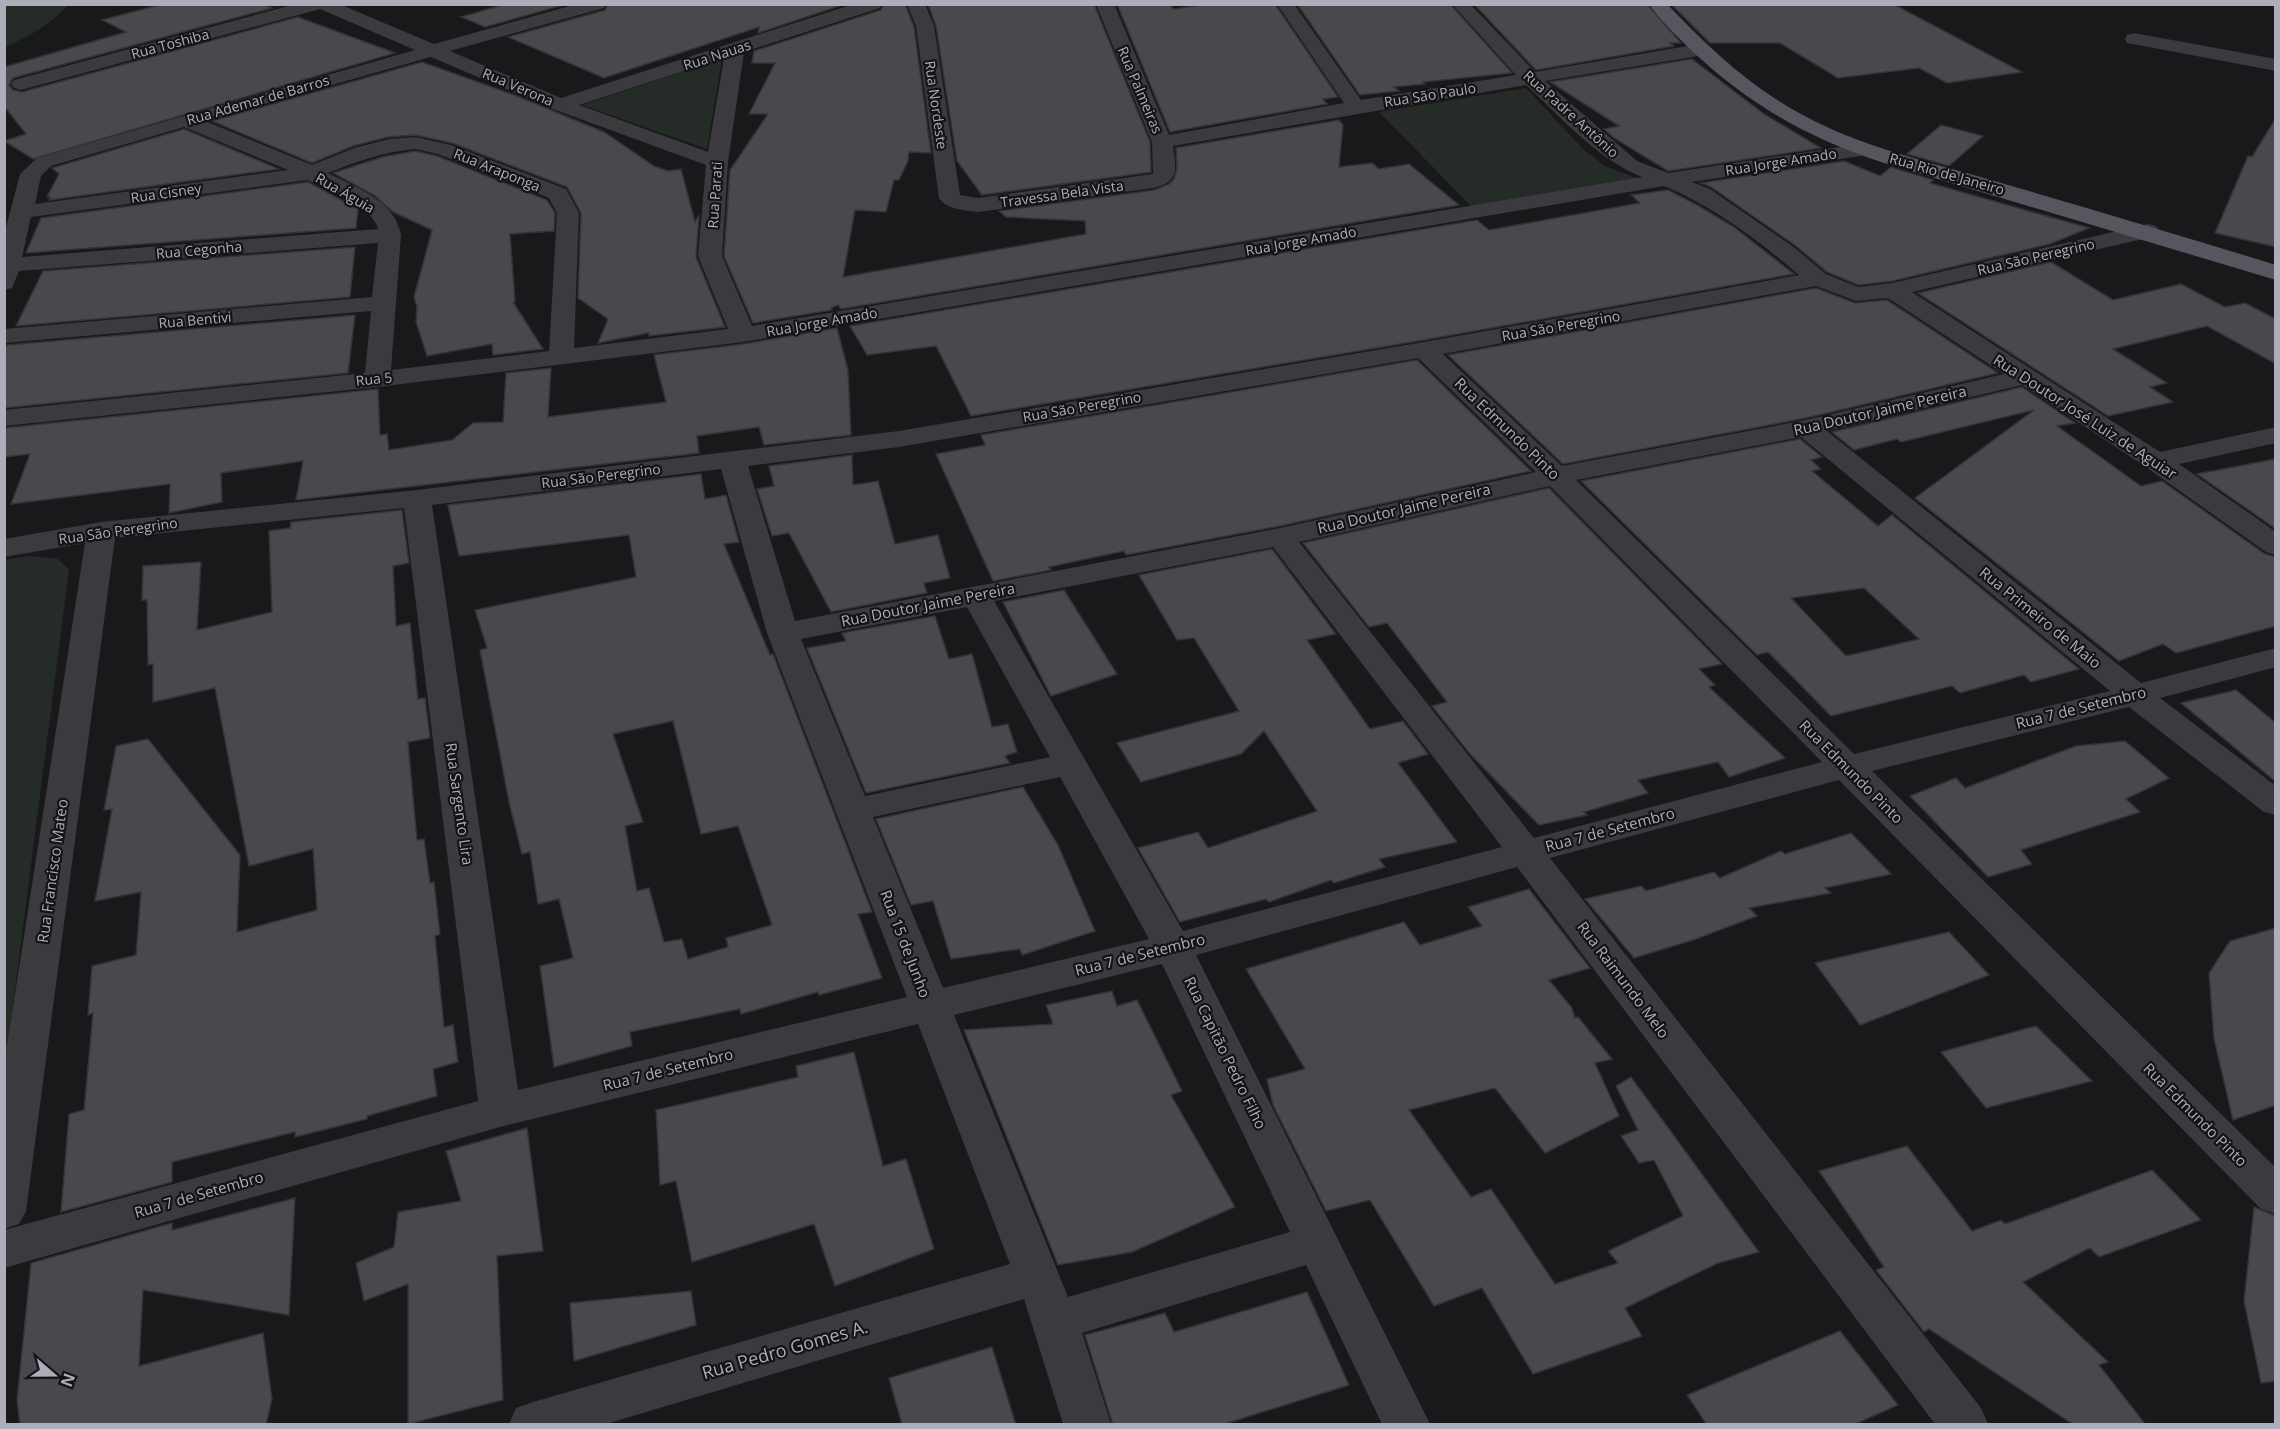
<svg xmlns="http://www.w3.org/2000/svg" width="2280" height="1429" viewBox="0 0 2280 1429" font-family="'Open Sans',sans-serif">
  <rect width="100%" height="100%" fill="#19191b"/>
  <g fill="#252c27">
    <path d="M66 5 67 6C50 26 28 36 5 47V5Z"/>
    <path d="M722 59 707 149 582 105Z"/>
    <path d="M1526 88 1583 149 1605 166 1644 181 1473 208 1379 112Z"/>
    <path d="M28 556 58 559 69 570 5 1067V560Z"/>
  </g>
  <g fill="#48494d" stroke="#343336" stroke-width="1.5" fill-rule="evenodd">
    <path d="M163 4H262L272 8 13 78 9 85 13 90 22 92 298 17 395 53 33 159 4 141 26 134 4 106V67L126 32 102 20Z"/>
    <path d="M506 4H567L485 27 461 17Z"/>
    <path d="M608 4H845L758 33 759 27 604 78 508 37 605 10Z"/>
    <path d="M884 4H905L914 27 931 153 909 152 908 161 899 180H894L886 212 855 210 843 277 1086 234 1085 221 1006 217 999 211 1154 190 1169 184 1174 179 1177 168 1176 148 1339 120 1343 125 1339 167 1372 163 1379 169 1409 164 1459 205 841 309 838 305 831 308 832 310 753 323 724 256 730 170 768 114H749L775 63H752L754 51 881 10Z"/>
    <path d="M928 4H1094L1150 142 1151 172 982 195 957 161 936 26Z"/>
    <path d="M1117 4H1168L1174 9 1208 4H1275L1338 97 1323 99 1327 104 1170 132Z"/>
    <path d="M1297 4H1450L1512 73 1423 82 1425 84 1394 87 1399 91 1360 95Z"/>
    <path d="M1474 4H1647L1681 43H1670L1674 46 1536 70Z"/>
    <path d="M1671 4H1893L2022 72 1947 83 1919 68 1838 78 1780 43H1710Z"/>
    <path d="M1692 59 1764 114 1821 148 1668 171 1614 138 1604 129 1619 126 1550 82Z"/>
    <path d="M422 62 517 96 604 132 654 166 668 171 681 169 695 222 699 215 696 257 725 327 649 336V333L598 343 608 319 578 298 581 213 567 187 452 143 415 135 388 137 353 146 312 163 212 121Z"/>
    <path d="M2276 118V247L2215 233 2248 156 2252 157Z"/>
    <path d="M1941 125 1983 136 1949 166 1907 154Z"/>
    <path d="M184 129 279 169 49 200 50 197H47L59 174 52 168Z"/>
    <path d="M415 151 437 156 547 200 555 213 554 231 510 234 515 301 513 302 543 349 493 355 492 344 427 356 416 322 417 307 414 297 432 230 393 212 374 195 333 173 382 157Z"/>
    <path d="M1844 161 1880 176 1891 167 1933 180 1930 183 2089 228 2050 244 1892 281 1858 285 1827 272 1796 246 1711 187 1701 183Z"/>
    <path d="M308 182 358 209 356 228 26 253 41 218Z"/>
    <path d="M1668 190 1699 206 1734 227 1794 274 1424 340 971 416 936 346 867 355 850 326 1477 220 1489 230 1640 203 1631 195Z"/>
    <path d="M355 247 350 297 16 326 43 271Z"/>
    <path d="M2051 262 2113 300 2181 284 2225 307 2245 303 2276 319V364L2207 326 2113 349 2167 383 2150 387 2173 402 2108 416 1918 293Z"/>
    <path d="M1816 288 1855 303 1887 300 1998 373 1806 418 1563 464 1448 355Z"/>
    <path d="M355 315 348 373 4 408V350L7 345Z"/>
    <path d="M837 328 848 370 851 435 764 445 759 427 697 436 699 453 296 500 303 461 221 473 222 502 169 513 170 484 11 504 30 454 4 457V428L378 389 380 435 387 434 389 450 452 440 473 423 503 422 506 373 551 368 548 417 666 402 654 355 743 344Z"/>
    <path d="M1417 360 1531 471 1280 526 1126 555 1124 551 1049 567 1051 570 993 581 936 454 985 445 981 435Z"/>
    <path d="M2022 387 2075 423 2057 426 2141 486 2162 481 2265 554 2276 557V626L2176 653 2163 644 2119 661 1915 498 2034 410 1901 442 1897 439 1854 450 1832 432Z"/>
    <path d="M1800 439 1822 457 1811 460 1821 469 1812 471 1878 526 1892 515 2079 669 2031 682 2024 675 1960 693 1952 686 1831 716 1768 652 1757 655 1581 481ZM1864 588 1919 639 1846 656 1791 598Z"/>
    <path d="M852 455 853 485 878 481 895 544 938 535 950 578 924 583 927 593 831 612 789 533 772 536 757 489 774 486 769 466Z"/>
    <path d="M2276 459V529L2197 474Z"/>
    <path d="M701 474 705 499 726 495 739 542 724 544 770 655 773 654 872 912 858 914 882 978 819 995 818 992 741 1014 740 1009 630 1032 632 1046 554 1067 540 966 573 958 559 899 538 904 530 852 522 854 509 802 480 650 487 648 475 610 636 577 629 535 459 556 448 505ZM673 721 701 834 738 826 772 925 726 938 728 947 688 959 682 939 664 942 649 888 637 891 625 826 643 822 613 734Z"/>
    <path d="M1549 488 1722 664 1699 669 1715 685 1709 687 1785 758 1729 777 1718 762 1638 780 1648 793 1584 812 1587 815 1539 825 1470 754 1432 706 1447 702 1387 623 1369 627 1303 543Z"/>
    <path d="M402 510 409 563 393 566 396 626 410 623 418 699 425 698 430 738 408 742 417 840 424 839 430 883 434 882 440 934 435 936 444 1027 453 1025 458 1062 433 1069 437 1096 367 1116V1119L295 1137V1132L172 1162V1182L61 1212 69 1114 84 1110 93 1013 88 1015 92 966 136 955 141 892 95 901 112 809 104 810 116 746 148 739 240 855 237 932 317 910 313 849 249 866 215 688 153 702V664L148 665 147 600H142L143 566 201 562 197 630 272 612 269 531 290 528 291 522Z"/>
    <path d="M1272 549 1336 634 1307 640 1370 729 1403 721 1428 754 1398 763 1457 842 1379 859 1385 867 1334 883 1331 880 1269 902 1266 899 1180 922 1138 848 1198 832 1208 848 1317 811 1264 731 1241 754 1141 782 1117 743 1239 711 1194 638 1177 640 1139 575Z"/>
    <path d="M1064 590 1117 674 1051 696 1003 602Z"/>
    <path d="M935 616 949 659 972 654 992 727 1008 724 1017 752 1005 756 1010 763 866 793 807 648 846 641 842 633Z"/>
    <path d="M2236 690 2276 723V782L2181 703Z"/>
    <path d="M2125 741 2169 778 2126 799 2140 812 2021 850 2032 864 1988 877 1910 796 1956 778 1965 788 2076 746Z"/>
    <path d="M1023 787 1058 845 1095 931 1022 955 1020 949 951 959 933 901 911 905 876 819Z"/>
    <path d="M1851 833 1891 874 1825 888 1831 893 1749 908 1757 916 1693 940 1634 958 1585 899 1641 886 1646 891 1714 872 1720 878 1781 851 1785 854Z"/>
    <path d="M1529 889 1590 968 1549 980 1572 1008 1575 1018 1578 1017 1612 1059 1595 1063 1619 1116 1545 1153 1495 1088 1409 1110 1471 1197 1491 1189 1555 1284 1618 1263 1608 1251 1683 1216 1654 1160 1639 1163 1621 1136 1638 1130 1616 1086 1631 1077 1759 1252 1718 1263 1625 1308 1642 1336 1533 1374 1482 1288 1434 1306 1370 1200 1326 1211 1273 1105 1267 1079 1305 1069 1246 969 1404 922 1420 945 1482 926 1468 907Z"/>
    <path d="M2276 928V1105L2233 1120 2214 1039 2209 973 2230 941Z"/>
    <path d="M1949 932 1989 975 1860 1025 1815 963Z"/>
    <path d="M1112 991 1117 1006 1137 1000 1182 1091 1171 1095 1235 1207 1132 1252 1058 1265 964 1030 1053 1024 1046 1005Z"/>
    <path d="M2036 1026 2092 1081 1986 1108 1941 1052Z"/>
    <path d="M854 1052 883 1166 906 1159 934 1249 835 1286 814 1224 692 1262 676 1181 660 1185 656 1110 798 1077 796 1066Z"/>
    <path d="M527 1128 543 1251 497 1256 503 1400 408 1424V1284L364 1301 356 1263 394 1247 398 1212 461 1201 446 1151Z"/>
    <path d="M1907 1146 1972 1231 2001 1220 2005 1224 2152 1170 2201 1220 2099 1257 2090 1248 2023 1282 2108 1362 2099 1365 2146 1425H2074L1929 1329 1924 1332 1876 1270 1884 1267 1819 1171Z"/>
    <path d="M295 1198 289 1315 143 1290 139 1366 263 1333 272 1399 266 1425H20L17 1400 31 1263 172 1223V1230Z"/>
    <path d="M2254 1207 2276 1216V1381L2261 1383 2244 1301Z"/>
    <path d="M691 1291 696 1325 574 1361 570 1303Z"/>
    <path d="M1307 1292 1349 1385 1221 1425H1113L1085 1335 1165 1313 1174 1332Z"/>
    <path d="M1840 1331 1898 1405 1853 1425H1707L1687 1395Z"/>
    <path d="M992 1347 1016 1425H902L889 1378Z"/>
  </g>
  <g fill="none" stroke-linecap="round" stroke-linejoin="round">
    <g fill="#3a3a3f" fill-rule="evenodd">
      <path d="M296 4H339L434 44 577 4H606L604 8 450 51 561 98 854 4H882L880 8 744 52 728 162 722 256 752 326 1642 177C1597 159 1561 117 1526 85L1173 146C1176 169 1180 182 1153 188L978 212C965 210 947 210 939 198L916 26 907 4H925L934 26 960 195 978 198 1153 174 1152 142 1096 4H1114L1169 135 1344 103 1277 4H1294L1361 100 1516 75 1452 4H1470L1535 72 1699 44 1706 46 1708 50 1706 54 1699 56 1545 81 1637 161 1668 173 1860 144 1867 146 1870 150 1867 154 1860 156 1692 182 1710 189 1795 248 1826 274 1858 287 1892 283 2148 224 2156 226 2159 231 2156 236 1912 292 2160 452 2276 427V443L2179 464 2276 532V555L2266 552 2146 467 2022 385 1827 431 2141 683 2276 648V667L2160 698 2276 786V815L2264 812 2129 707 1872 771 2276 1168V1214L2261 1209 1839 780 1550 858 1981 1408 1988 1424H1935L1517 867 1196 955 1430 1424H1382L1306 1265 1082 1333 1111 1424H1063L1024 1299 606 1424H509L516 1408 533 1402 1010 1264 918 1024 500 1127 4 1268V1230L478 1101 404 508 115 538 26 1211 19 1224 4 1229V1065L85 543 4 557V539L101 522 417 490 899 431 1424 342 1799 275C1759 241 1713 206 1664 186L743 342 377 387 4 426V410L365 373 371 311 4 343V329L372 297 378 243 19 271 12 288 4 290V235L10 212 20 174 37 158 415 50 320 9 21 90 14 88 11 84 14 80ZM431 57 553 109 706 165 698 256 728 329 574 348 579 213 566 189 451 145 415 137 389 139 354 148 312 165 205 121ZM724 58 708 152 579 105ZM184 127 288 170 35 204 41 176 51 166ZM415 149 438 154 549 198 557 213 549 351 391 370 401 235C394 199 358 189 328 173 358 161 383 152 415 149ZM308 180C327 190 374 208 378 229L22 257 31 217ZM1816 286 1856 301 1888 298 2004 374 1806 420 1562 466 1443 354ZM1418 358 1536 472 1280 528 795 621 748 466 899 447ZM1801 437 2110 691 1854 754 1576 480ZM721 469 767 633 907 997 518 1090 432 505ZM1550 486 1822 762 1534 838 1299 542ZM1273 547 1502 847 1183 931 994 601ZM967 607 1050 757 865 796 801 639ZM1060 777 1149 939 943 988 873 817ZM1162 964 1290 1232 1068 1297 954 1015Z"/>
      <path d="M2134 33 2276 59V71L2127 43 2125 39 2127 35Z"/>
    </g>
    <path fill="#56575e" fill-rule="evenodd" d="M1649 4H1667C1705 44 1745 82 1792 109 1852 144 1918 159 1984 178 2081 206 2179 235 2276 265V280L1881 162C1807 138 1745 102 1689 48 1675 34 1660 20 1649 4Z"/>
  </g>
  <g text-anchor="middle" stroke-width="4.5" stroke-linejoin="round" paint-order="stroke">
    <g font-size="14" fill="#adaeb9" stroke="#141416">
      <text transform="translate(170 44) rotate(-15)" y="5">Rua Toshiba</text>
      <text transform="translate(717 55) rotate(-18)" y="5">Rua Nauas</text>
      <text transform="translate(518 87) rotate(23)" y="5">Rua Verona</text>
      <text transform="translate(1140 90) rotate(67)" y="5">Rua Palmeiras</text>
      <text transform="translate(1430 95) rotate(-9)" y="5">Rua São Paulo</text>
      <text transform="translate(258 100) rotate(-16)" y="5">Rua Ademar de Barros</text>
      <text transform="translate(936 105) rotate(82)" y="5">Rua Nordeste</text>
      <text transform="translate(1571 114) rotate(42)" y="5">Rua Padre Antônio</text>
      <text transform="translate(1781 162) rotate(-9)" y="5">Rua Jorge Amado</text>
      <text transform="translate(497 170) rotate(22)" y="5">Rua Araponga</text>
      <text transform="translate(1947 174) rotate(16)" y="5">Rua Rio de Janeiro</text>
      <text transform="translate(166 193) rotate(-8)" y="5">Rua Cisney</text>
      <text transform="translate(345 193) rotate(30)" y="5">Rua Águia</text>
      <text transform="translate(1062 194) rotate(-8)" y="5">Travessa Bela Vista</text>
      <text transform="translate(715 195) rotate(-86)" y="5">Rua Parati</text>
      <text transform="translate(1301 241) rotate(-10)" y="5">Rua Jorge Amado</text>
      <text transform="translate(199 250) rotate(-5)" y="5">Rua Cegonha</text>
      <text transform="translate(2036 257) rotate(-13)" y="5">Rua São Peregrino</text>
      <text transform="translate(195 320) rotate(-5)" y="5">Rua Bentivi</text>
      <text transform="translate(822 322) rotate(-10)" y="5">Rua Jorge Amado</text>
      <text transform="translate(1561 326) rotate(-10)" y="5">Rua São Peregrino</text>
      <text transform="translate(374 379) rotate(-6)" y="5">Rua 5</text>
      <text transform="translate(1082 407) rotate(-10)" y="5">Rua São Peregrino</text>
      <text transform="translate(601 476) rotate(-7)" y="5">Rua São Peregrino</text>
      <text transform="translate(118 531) rotate(-8)" y="5">Rua São Peregrino</text>
    </g>
    <g font-size="15" fill="#adaeb9" stroke="#141416">
      <text transform="translate(1880 411) rotate(-13)" y="5">Rua Doutor Jaime Pereira</text>
      <text transform="translate(2085 417) rotate(33)" y="5">Rua Doutor José Luiz de Aguiar</text>
      <text transform="translate(1507 429) rotate(44)" y="5">Rua Edmundo Pinto</text>
      <text transform="translate(1404 509) rotate(-13)" y="5">Rua Doutor Jaime Pereira</text>
      <text transform="translate(928 605) rotate(-11)" y="5">Rua Doutor Jaime Pereira</text>
      <text transform="translate(2040 618) rotate(39)" y="5">Rua Primeiro de Maio</text>
      <text transform="translate(2081 708) rotate(-14)" y="5">Rua 7 de Setembro</text>
      <text transform="translate(1851 772) rotate(45)" y="5">Rua Edmundo Pinto</text>
      <text transform="translate(459 804) rotate(82)" y="5">Rua Sargento Lira</text>
      <text transform="translate(1610 830) rotate(-15)" y="5">Rua 7 de Setembro</text>
      <text transform="translate(53 871) rotate(-82)" y="5">Rua Francisco Mateo</text>
      <text transform="translate(905 944) rotate(69)" y="5">Rua 15 de Junho</text>
      <text transform="translate(1140 955) rotate(-14)" y="5">Rua 7 de Setembro</text>
      <text transform="translate(1623 980) rotate(53)" y="5">Rua Raimundo Melo</text>
      <text transform="translate(1225 1053) rotate(64)" y="5">Rua Capitão Pedro Filho</text>
      <text transform="translate(668 1070) rotate(-14)" y="5">Rua 7 de Setembro</text>
      <text transform="translate(2195 1115) rotate(45)" y="5">Rua Edmundo Pinto</text>
      <text transform="translate(199 1195) rotate(-16)" y="5">Rua 7 de Setembro</text>
    </g>
    <g font-size="18" fill="#adaeb9" stroke="#141416">
      <text transform="translate(785 1350) rotate(-16)" y="6">Rua Pedro Gomes A.</text>
    </g>
  </g>
  <rect width="2280" height="1429" fill="none" stroke="#adaeb9" stroke-width="12"/>
  <g transform="translate(54 1375) rotate(110)" stroke="#141416" stroke-width="4.5" paint-order="stroke">
  <path d="M0-4.5L10 22L0 15L-10 22Z" fill="#adaeb9"/>
  <text y="-9" font-size="16" font-weight="bold" text-anchor="middle" fill="#adaeb9">N</text>
  </g>
</svg>
